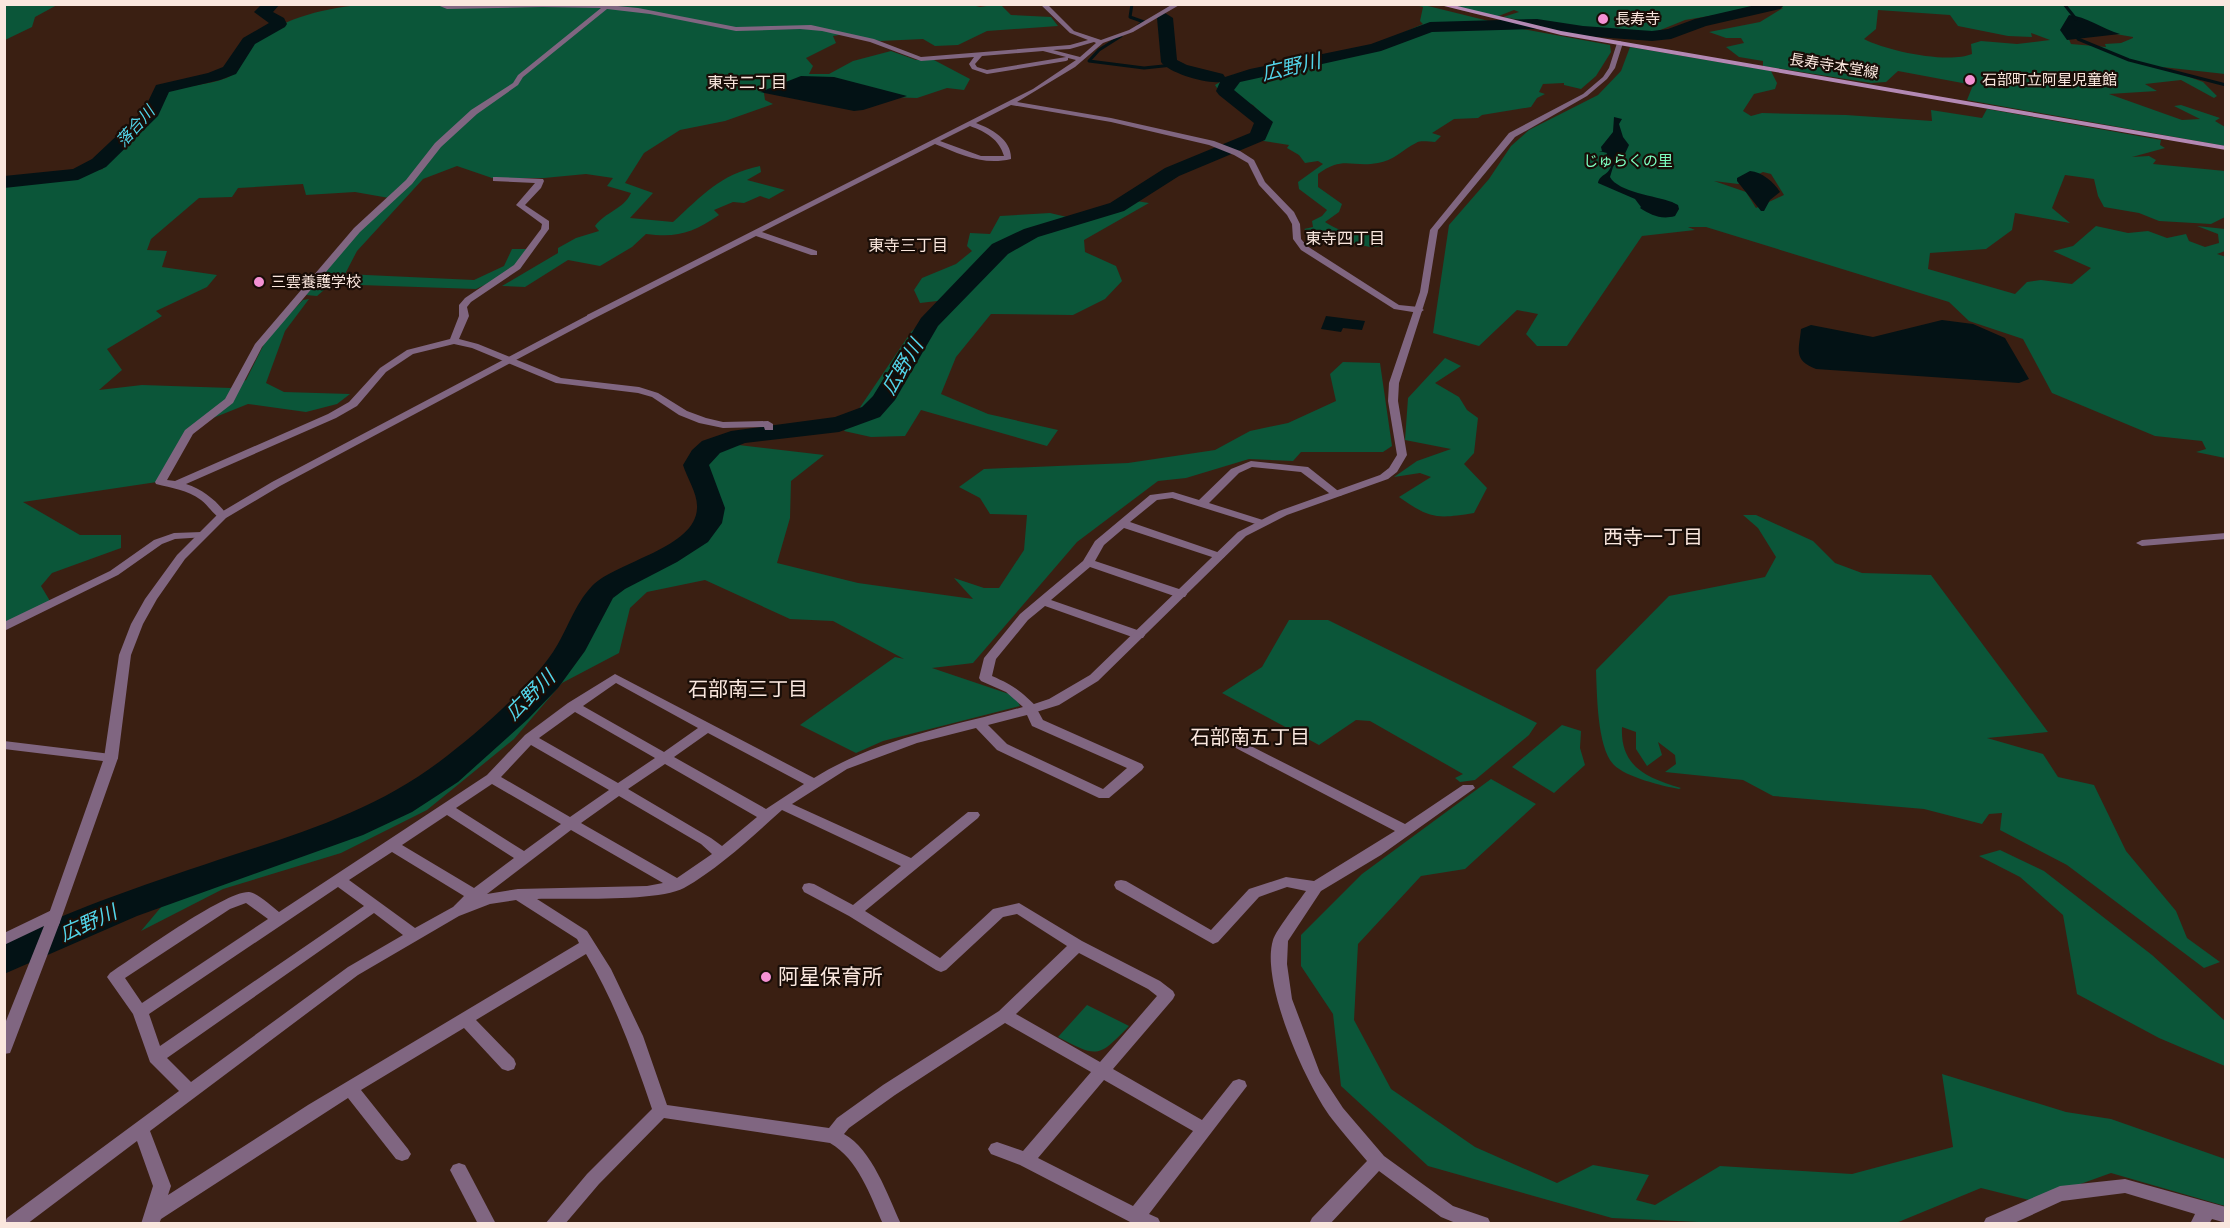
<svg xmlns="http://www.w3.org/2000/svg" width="2230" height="1228" viewBox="0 0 2230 1228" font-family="'Archivo Narrow','Noto Sans JP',sans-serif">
  <rect width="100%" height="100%" fill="#3a1f12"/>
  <g fill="#0b5639" fill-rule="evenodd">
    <path d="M367 4H968L980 7 1000 4 1011 15 1051 17 1058 26 987 31 958 45 935 46 923 39 880 41 844 34 833 36 836 43 806 58 813 66 809 74H829L853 61 891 51 916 60H934L970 79 964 90 947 88 917 98 764 93 765 100 773 104 725 121 680 130 644 153 625 183 653 193 630 218 673 222C702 196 720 174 760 166L761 172 747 180 785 190 769 199 760 196 744 203 733 202 714 210 719 215C692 233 678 238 646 234L632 247 600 266 568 260 525 287 502 286 558 253V248L576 238 599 231 595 226C605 212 624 209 631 193L607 186 613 178 586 174 544 178H492L457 166 423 179 357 251 345 274 474 280 504 266 512 249H528L521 268 476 289 331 284 317 296 306 295 370 217 389 198 355 192 306 195 303 184 238 188 232 197 199 198 151 239 147 250 167 251 162 267 217 275 207 287 156 311 162 316 107 349 122 370 99 390 142 385 231 388 246 380 268 336 303 300 309 299 285 331 266 383 284 392 350 394 337 404 306 412 248 404 188 428 157 482 23 502 80 535H121V548L52 573 41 586 53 606 5 628 4 184 52 179 103 169 100 155 131 127 157 91C178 86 216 86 234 74 243 67 245 51 254 43 285 16 327 8 367 4Z"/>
    <path d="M4 5 5 4 57 5 35 17 32 27 5 40Z"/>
    <path d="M1415 5H1424L1517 28 1610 45 1611 52 1596 76 1581 89 1564 85V83L1543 84 1539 92 1545 94 1537 98 1531 107 1482 115 1478 118 1454 119 1432 133 1441 136 1435 142C1429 142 1421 140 1416 143 1402 150 1393 161 1378 163 1351 168 1344 155 1318 174V187L1342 204 1339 212 1325 222C1335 229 1352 235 1364 235 1370 235 1373 233 1379 234L1372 242 1386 246 1370 247 1312 234 1304 229 1313 227 1312 221 1322 216 1327 210 1299 189 1298 182 1323 164 1318 161 1305 163 1299 155 1287 148 1289 145 1257 140 1266 131V119L1253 105 1221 94 1215 85 1232 75 1365 49 1423 24 1420 21 1423 7Z"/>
    <path d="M1449 5H2225V74L2162 67 2203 82 2217 96 2214 98 2181 80 2145 84 2157 91 2109 94 2182 120 2200 119 2174 106 2181 105 2220 118 2215 121 2225 127V146L1967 100 1973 85 1898 71 1886 82 1871 83 1763 66V61L1739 57 1726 47 1744 43 1741 38H1726L1709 32 1760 22 1783 8 1776 5 1685 20 1653 33 1579 30 1503 17 1519 12 1514 10 1496 17ZM1878 10 1950 15 1958 26 2008 36 2032 37 2031 33 2050 40 2017 44 1981 41 1971 44 1972 54C1948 64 1887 51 1864 39L1876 29ZM2098 31 2133 37V38L2121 43 2105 44 2106 47 2071 44 2067 35Z"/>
    <path d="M1630 47 1771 71 1777 83 1775 89 1754 94 1743 111 1751 116 1762 113 1846 115 1932 121 1931 110 1982 118 1987 109 2161 140 2160 145 2165 148 2132 157 2149 156 2156 160 2153 164 2225 171V217L2211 224 2159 221 2139 213 2104 207 2098 196 2094 179 2065 175 2052 208 2070 223 2015 213 2012 230 1986 249 1930 253 1928 269 2015 294 2027 282 2041 280 2072 284 2091 268 2053 251 2073 246 2096 226 2128 233 2148 231 2167 238 2186 234 2189 241 2205 247 2219 243 2218 234 2197 226 2225 229V251L2217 254 2226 257 2225 458 2196 452 2206 449 2202 441 2155 436 2052 393 2023 339 1969 321 1949 302 1706 227H1688L1695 230 1642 236 1567 346H1537L1526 334 1538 314 1517 310 1479 346 1433 333 1449 225 1489 179 1511 146 1529 130 1598 95 1621 71ZM1763 172 1771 174 1784 195 1756 208 1746 192 1714 181 1738 184Z"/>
    <path d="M1123 199 1149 203 1084 240 1085 252 1116 266 1122 281 1105 299 1073 315 991 314 956 357 941 394 988 414 1058 430 1047 446 921 410 905 436 871 437 844 431 911 332 946 300 920 303 914 290 922 278 956 264 972 251 967 246 970 233 990 234 1000 216 1050 213 1067 217 1106 209Z"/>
    <path d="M1445 358 1461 366 1435 383 1459 397 1467 410 1478 418 1474 453 1464 464 1487 488 1474 513C1437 519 1430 519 1399 497L1431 477 1420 473 1394 477 1417 461 1451 449 1405 440 1408 398Z"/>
    <path d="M1343 362 1380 363 1392 446 1383 452H1301L1293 461 1249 459 1186 478 1158 481 1077 542 973 663 932 668 1015 696 1020 706 883 741 856 753 800 725 895 657 904 659 833 621 790 619 705 580 647 592 630 608 619 653 562 683 514 739 427 810 341 853 223 889 141 931 167 900 342 839 439 785 514 722 576 653 601 605 621 587 708 539 718 511 707 472 708 459 730 444 824 455 791 481 790 518 777 563 858 583 973 599 954 578 984 588H999L1024 550 1027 515 990 514 980 498 959 487 984 469 1128 463 1215 450 1250 431 1288 423 1336 401 1330 374Z"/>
    <path d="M1743 515H1756L1813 541 1835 563 1862 573 1931 575 2048 732 1987 738 2043 754 2058 777 2094 785 2126 851 2176 911 2187 938 2220 962 2204 968 2067 865 2000 830 2002 813 1989 814 1982 824 1924 809 1773 796 1743 780 1665 772 1676 764 1675 755 1658 742 1662 755 1647 766 1636 749V732L1622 727C1620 767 1647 778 1681 788L1679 789C1662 786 1626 777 1614 765 1597 748 1597 694 1596 670L1669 596 1765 577 1776 557 1758 528Z"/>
    <path d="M1289 620H1328L1537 723 1529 735 1475 780 1460 782 1455 778 1463 774 1370 721 1356 720 1319 745 1222 693 1262 667Z"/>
    <path d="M1562 725 1581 731 1580 748 1585 765 1554 793 1512 767Z"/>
    <path d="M1491 779 1536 804 1465 869 1421 876 1358 944 1354 1020 1391 1089 1475 1147 1557 1183 1593 1165 1649 1175 1636 1200 1655 1205 1720 1166 1852 1174 1953 1147 1942 1074 2066 1112 2111 1119 2225 1159V1206L2111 1173 2033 1201 1981 1188 1896 1223 1741 1224 1612 1218 1428 1166 1341 1086 1333 1014 1301 966V935L1362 874Z"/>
    <path d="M2000 850 2044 871 2152 955 2225 1021V1066L2159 1038 2077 994 2063 915 2020 877 1979 856Z"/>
    <path d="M1087 1005 1129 1026C1098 1058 1098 1058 1058 1037Z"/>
  </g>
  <g fill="#031215">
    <path d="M2069 15C2086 16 2102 29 2120 34L2067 40 2060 30Z"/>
    <path d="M801 76 834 77 907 96 863 110 854 111 760 92Z"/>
    <path d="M1614 117 1622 119 1619 124 1623 137 1629 145 1623 158H1619L1613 167 1610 177C1618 192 1656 196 1672 202L1678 205 1679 209 1675 216C1661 220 1651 215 1640 208L1641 207 1635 199 1598 183C1600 173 1611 176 1612 161L1605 158 1607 153 1599 151H1602L1601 147 1613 132Z"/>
    <path d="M1750 171C1762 172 1774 182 1780 192L1770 200 1764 211H1761L1737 181V178Z"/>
    <path d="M1326 316 1365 321 1362 330 1343 328 1341 332 1321 329Z"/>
    <path d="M1942 320 1973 324 2005 338 2029 379 2019 383 1816 369C1793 360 1799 350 1801 329L1811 325 1873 337Z"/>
  </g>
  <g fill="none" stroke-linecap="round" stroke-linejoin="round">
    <g stroke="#031215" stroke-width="3">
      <path d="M1132 4 1130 17 1144 22 1139 25"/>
      <path d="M2064 4 2076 19"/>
      <path d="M1775 6 1786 4"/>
      <path d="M2081 34 2078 39 2129 60 2226 85"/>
      <path d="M1121 36 1099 50 1089 61 1144 68 1173 65"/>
      <path d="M1227 79 1231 80"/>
    </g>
    <g fill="#031215" fill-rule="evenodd">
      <path d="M262 4H280L273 12 284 18 287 24 285 27 255 44 236 74 220 80 169 92 158 116 106 167 78 180 4 188V176L73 169 92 159 144 110 156 85 208 73 223 67 243 38 269 23 254 12Z"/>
      <path d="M1760 4 1783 6 1780 9 1706 26 1671 39 1652 41 1583 36 1537 29 1432 32 1381 51 1240 82 1234 90 1273 122 1265 140 1179 176 1124 211 1038 237 1008 254 938 326 895 400 880 417 839 432 745 443 720 453 709 465 725 508 722 523 708 542 677 562 625 589 613 598 585 651 558 688 528 719 458 782 412 812 363 835 137 916 4 974V943C77 906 156 881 233 855 305 832 378 808 439 762 474 736 529 688 553 652 567 631 574 605 592 586 617 561 696 548 697 508 698 494 687 478 683 465L692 450 702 441 731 431 835 417 862 407 873 396 921 318 992 244 1024 229 1110 203 1165 168 1250 133 1254 123 1219 95 1216 91 1220 82C1206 84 1169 73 1161 62L1157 18 1159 15 1165 13 1173 18 1177 60 1187 65 1223 74 1225 77 1250 69 1371 44 1430 22 1537 19 1583 26 1652 31 1668 29 1695 19Z"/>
    </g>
    <g fill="#806681" fill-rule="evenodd">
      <path d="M435 4H597L638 8 736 27 811 25 874 39 921 57 1070 45 1088 40 1070 33 1040 4H1047L1074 31 1101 40 1129 30 1173 4H1181L1133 32 1103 43 1075 67 1017 102 1111 118 1214 141 1240 151 1254 160 1265 182 1294 212 1300 224 1301 239 1307 246 1399 305 1419 307 1424 310 1419 313 1394 309 1301 250 1293 239 1292 224 1287 215 1259 185 1248 163 1234 155 1209 145 1111 122 1011 105 976 123C992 129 1012 140 1011 159 983 166 960 154 935 144L762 232 817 251V255H811L756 236 593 319H587V315L1033 89 1076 60 1068 58V60L1066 61 987 74 972 69 969 64 974 57 921 61 870 42 822 31 800 29 736 31 650 14 607 9 523 77 518 85 477 114 441 147 412 184 360 232 262 347 233 403 193 434 167 480 175 481 328 414 349 402 380 368 407 350 450 339 459 316V305L465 298 514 265 541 229 542 224 516 205 535 183 493 181V177H496L543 179 544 181 541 188 525 205 549 221V229L520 269 471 302 467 307 469 316 459 339 478 344 561 378 639 387 658 393 687 411 706 418 723 422 768 421 773 424V430H765L764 427 723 428 699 423 679 415 652 397 638 393 556 383 472 348 454 344 413 354 386 372 357 406 336 418 186 484C204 490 217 501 228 516L222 519C214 516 209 506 201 500 187 490 172 488 156 484L155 482 185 430 225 399 255 344 354 228 406 180 435 143 471 110 513 83 518 75 601 8 542 7 447 9ZM1094 42 1096 43 1080 57 1053 50 1070 49ZM1043 51 1066 57 987 70 977 67 975 64 982 56ZM970 126C986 132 999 139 1004 156H981L940 141Z"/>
      <path d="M1251 461 1308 467 1342 494 1341 496H1333L1301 472 1252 467 1239 473 1209 503 1266 521 1268 523 1262 526 1172 498 1157 500 1130 522 1223 554 1225 556 1223 558H1215L1124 528 1104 545 1095 561 1185 591 1187 594 1185 597H1177L1090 567 1051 600 1143 632 1145 635 1143 638H1135L1045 606 1028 620 996 659 992 676C1015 686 1022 692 1039 709L1038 711 1043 720 1142 764 1144 767 1142 770 1109 798H1099L997 750 976 728 917 743 847 769 792 804 911 858 968 812H978L980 815 978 818 865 911 940 958 993 909 1019 903 1082 941 1160 981 1173 991 1175 995 1173 999 1113 1069 1202 1120 1233 1081 1239 1079 1245 1081 1247 1086 1149 1214 1158 1218 1161 1224H1134L1020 1165 991 1154 988 1149 991 1144 997 1142 1023 1151 1091 1072 1005 1023 895 1095 849 1128 844 1134C872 1149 888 1196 901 1224H883C870 1195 858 1159 830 1143L664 1118 599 1184 565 1224H545L587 1174 652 1109C634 1056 615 1002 586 954L476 1020 514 1059 516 1064 514 1069 508 1071 502 1069 464 1028 361 1090 408 1149 411 1154 408 1159 402 1161 396 1159 348 1098 161 1219 159 1224H141L153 1186 137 1141 27 1224H4L7 1218 179 1091 150 1062 133 1014 107 977 110 973C134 957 225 891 249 892 256 892 273 907 279 912L487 775 525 735 568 703 615 674 814 778C876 739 953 726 1023 707L1006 692 981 681 979 678 984 658 1020 614 1083 561 1095 541 1150 495 1173 492 1199 500 1231 469ZM616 683 698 728 664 752 583 706ZM575 712 655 758 618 783 539 738ZM1027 715 1032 726 1127 768 1103 789 1007 744 988 725ZM708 733 804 784 766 809 674 757ZM531 745 609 790 570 817 501 777ZM665 764 757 817 722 846 711 838 628 789ZM492 784 561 824 524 851 456 808ZM619 796 701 844 712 854 677 878 581 823ZM782 810 901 866 853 905 814 884 809 883 804 884 802 888 804 892 849 916 936 970 941 972 946 970 1003 917 1017 914 1067 946 999 1011 883 1085 837 1118 829 1128 667 1105 643 1036 611 969 587 931 537 899C570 898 658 902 684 888 718 869 753 836 782 810ZM447 815 514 858 474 888 402 845ZM571 830 663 883 647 886 518 889 487 894ZM392 852 464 896 453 907 415 928 349 880ZM338 887 364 906 160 1046 149 1014ZM516 900 577 939 579 943 308 1105 168 1195 171 1186 150 1131 358 975 459 916 490 904ZM246 903 268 919 142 1003 125 978 230 909ZM374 913 403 935 348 967 191 1082 167 1058ZM1079 953 1148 989 1157 996 1100 1062 1016 1014ZM1104 1080 1193 1131 1133 1206 1038 1158Z"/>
      <path d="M202 532 208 535 206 537 175 539 162 544 118 575 4 631V622L110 571 154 540 174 533Z"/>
      <path d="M2226 533V539L2142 546 2136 543 2142 540Z"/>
      <path d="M1235 738 1405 824 1463 785H1473L1475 788 1381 855 1321 891 1288 941 1287 964 1292 999 1320 1073 1343 1108 1384 1156 1453 1206 1488 1218 1491 1224H1458L1441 1217 1379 1171 1330 1224H1309L1312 1218 1367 1161C1355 1147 1343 1133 1332 1119 1306 1085 1260 982 1273 940 1276 930 1299 901 1306 891L1287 887 1259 897 1218 942 1213 944 1116 889 1114 885 1116 881 1121 880 1126 881 1211 930 1249 889 1286 877 1314 881 1395 831 1230 745 1228 742Z"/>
      <path d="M4 741 111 754 116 755 118 758 116 761 111 762 4 749Z"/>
      <path d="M56 908 61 909 63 913 58 918 60 922 12 1048 10 1053 4 1054V1026L44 926 4 945V933Z"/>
      <path d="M459 1163 465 1165 496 1224H478L450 1170 453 1165Z"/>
      <path d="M2125 1179 2226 1207V1223L2212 1219 2209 1224H2190L2195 1214 2125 1193 2062 1201 2012 1224H1983L1986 1218 2060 1186Z"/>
    </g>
    <g fill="#806681" fill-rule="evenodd">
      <path d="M1620 41 1623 43 1615 68 1607 79 1587 96 1515 137 1438 230 1428 292 1399 383 1398 401 1407 455 1397 472 1388 479 1287 515 1246 536 1098 681 1059 705 1033 713 1028 712 1027 709 1028 706 1049 699 1090 675 1238 532 1279 511 1380 475 1389 468 1397 455 1388 401 1389 383 1420 292 1430 230 1509 133 1583 94 1603 77 1609 68 1617 43Z"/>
      <path d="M590 314 593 315V319L280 486 226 518 185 559 157 599 143 624 131 655 118 758 60 922 58 926 53 927 48 926 46 922 104 758 119 655 131 624 145 599 177 555 218 514 272 482Z"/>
    </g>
    <path fill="#b389b4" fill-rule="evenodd" d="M1436 4H1449L1561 31 2226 146V150L1561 35Z"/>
  </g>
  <g fill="#f491d4" stroke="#190d07" stroke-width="2">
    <circle cx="1603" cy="19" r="6"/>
    <circle cx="1970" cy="80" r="6"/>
    <circle cx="259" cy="282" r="6"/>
    <circle cx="766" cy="977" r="6"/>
  </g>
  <g text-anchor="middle" stroke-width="4.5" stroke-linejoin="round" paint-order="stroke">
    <g font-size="15" fill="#fae7de" stroke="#190d07" text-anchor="start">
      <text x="1615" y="24">長寿寺</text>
      <text x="1982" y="85">石部町立阿星児童館</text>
      <text x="271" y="287">三雲養護学校</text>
    </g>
    <g font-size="15" fill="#fae7de" stroke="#190d07">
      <text transform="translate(1834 66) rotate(9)" y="5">長寿寺本堂線</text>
    </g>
    <g font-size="15" fill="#7dffc1" stroke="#190d07">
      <text x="1628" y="166">じゅらくの里</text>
    </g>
    <g font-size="16" fill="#fae7de" stroke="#190d07">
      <text x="747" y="88">東寺二丁目</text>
      <text x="1345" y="244">東寺四丁目</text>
      <text x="908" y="251">東寺三丁目</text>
    </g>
    <g font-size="16" font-style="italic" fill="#52d5ea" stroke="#190d07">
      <text transform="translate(135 126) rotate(-48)" y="6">落合川</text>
    </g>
    <g font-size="20" font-style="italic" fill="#52d5ea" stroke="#190d07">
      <text transform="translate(1291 67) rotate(-13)" y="7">広野川</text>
      <text transform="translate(902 367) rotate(-59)" y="7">広野川</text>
      <text transform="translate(530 695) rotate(-45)" y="7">広野川</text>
      <text transform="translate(88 923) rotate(-24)" y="7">広野川</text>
    </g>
    <g font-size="20" fill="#fae7de" stroke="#190d07">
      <text x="1653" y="544">西寺一丁目</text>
      <text x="748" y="696">石部南三丁目</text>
      <text x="1250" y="744">石部南五丁目</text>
    </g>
    <g font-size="21" fill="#fae7de" stroke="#190d07" text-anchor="start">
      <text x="778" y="984">阿星保育所</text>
    </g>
  </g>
  <rect width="2230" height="1228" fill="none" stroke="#fae7de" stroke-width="12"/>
</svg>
